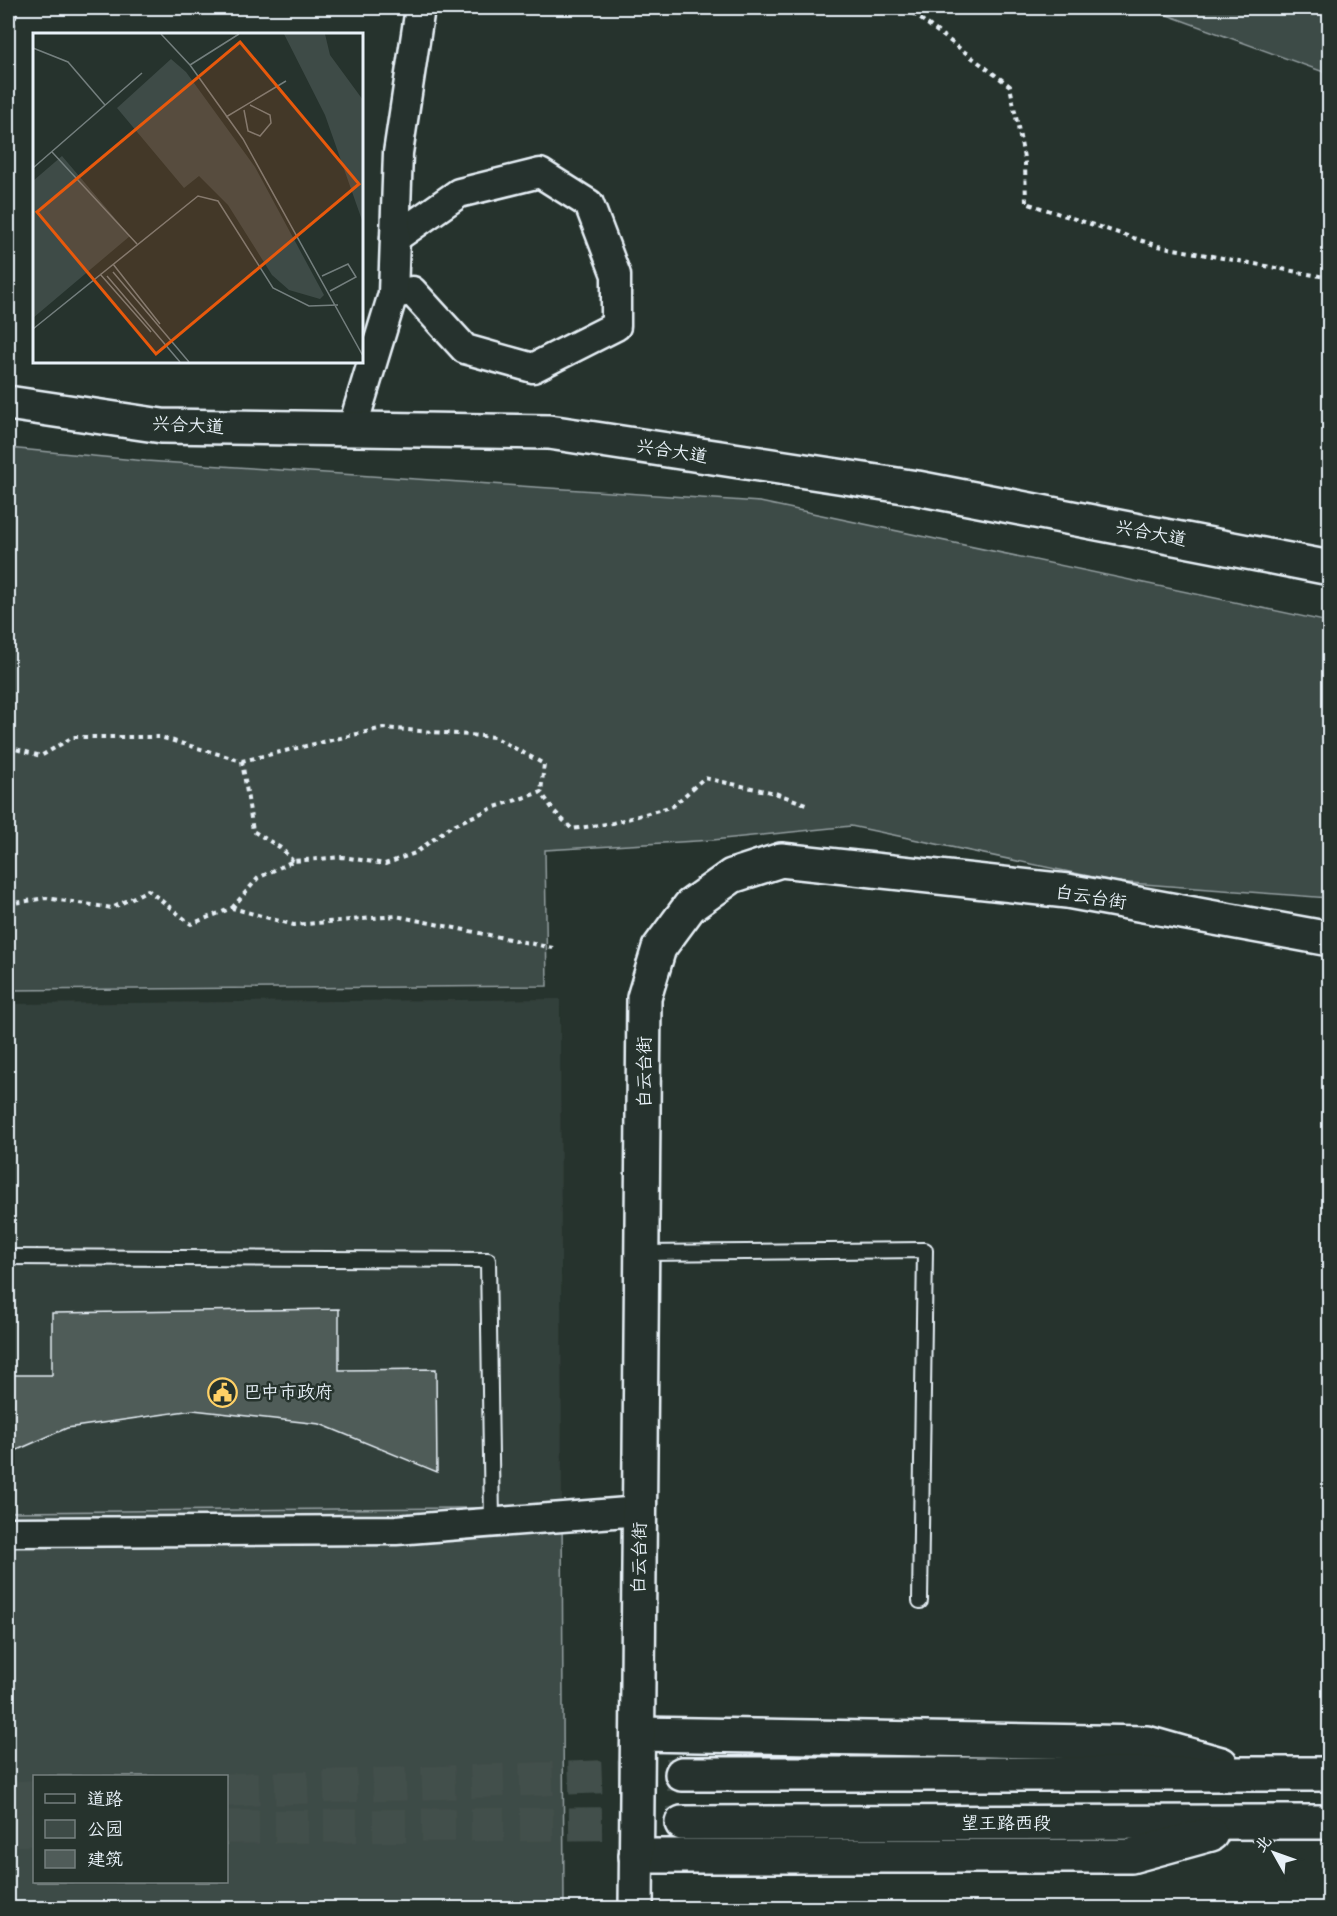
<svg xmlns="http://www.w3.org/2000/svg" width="1337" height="1916" viewBox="0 0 1337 1916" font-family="'Patrick Hand','LXGW WenKai TC',sans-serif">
  <rect width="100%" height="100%" fill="#26332d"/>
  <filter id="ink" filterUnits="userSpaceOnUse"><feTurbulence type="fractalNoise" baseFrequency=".0167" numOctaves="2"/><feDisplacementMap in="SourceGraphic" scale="12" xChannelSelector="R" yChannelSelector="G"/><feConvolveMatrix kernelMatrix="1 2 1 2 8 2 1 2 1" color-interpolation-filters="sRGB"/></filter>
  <g filter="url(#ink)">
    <path fill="#333f3a" d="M560 999 562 1507 8 1512V1004Z"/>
    <g fill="#3e4b47" stroke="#939ea0" stroke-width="1.5" fill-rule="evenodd">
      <path d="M1148 8H1329V74Z"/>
      <path d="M8 448 146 461 760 502 1329 622V898L1117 882 851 826 713 840 545 850 547 986 8 990Z"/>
      <path d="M562 1507 564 1908H8V1512ZM34 1776H226V1882H34Z"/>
    </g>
    <path fill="#505c59" stroke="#e8f1f8" stroke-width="1.5" d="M339 1309V1370L436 1369 437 1472 320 1424 193 1410 67 1428 8 1454V1375H52V1313Z"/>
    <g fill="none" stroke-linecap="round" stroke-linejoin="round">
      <g stroke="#43504b" stroke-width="33" stroke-dasharray="33 16" stroke-linecap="butt">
        <path d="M226 1790 682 1774"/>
        <path d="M8 1798 34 1797"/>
        <path d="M226 1827 682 1823"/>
        <path d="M8 1830 34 1829"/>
      </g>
      <defs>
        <g id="service">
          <path d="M642 1253 925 1250 920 1601"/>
          <path d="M8 1257 488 1260 492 1522"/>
        </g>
        <g id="minor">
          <path d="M393 294 412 291 465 349 533 368 616 326V275L589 204 540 173 459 193 395 238"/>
          <path d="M352 429 393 294 398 153 420 8"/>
          <path d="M8 1532 396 1530 640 1511"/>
        </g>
        <path id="tertiary" d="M8 403 162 426 549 432 917 488 1330 568"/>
        <g id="secondary">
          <path d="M638 1734 1147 1743 1221 1764"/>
          <path d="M682 1774H1330"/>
          <path d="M682 1823 1330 1822"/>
          <path d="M636 1856H1131L1211 1834"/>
          <path d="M636 1908 644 998 659 948 690 906 732 876 781 860 1067 891 1330 939"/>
        </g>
      </defs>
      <use href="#service" stroke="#e8f1f8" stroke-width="18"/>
      <use href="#minor" stroke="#e8f1f8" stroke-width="33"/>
      <use href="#tertiary" stroke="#e8f1f8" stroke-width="38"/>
      <use href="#secondary" stroke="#e8f1f8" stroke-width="38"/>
      <g stroke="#e8f1f8" stroke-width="4" stroke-dasharray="4.5 4.5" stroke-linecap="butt">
        <path d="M906 8 1010 86 1025 163 1026 203 1158 246 1330 278"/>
        <path d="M8 54 17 8"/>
        <path d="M8 747 41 756 73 737H160L242 761 383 728 494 737 544 764 541 792"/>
        <path d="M242 761 253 831 281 848 293 861"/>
        <path d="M8 904 46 898 112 908 148 890 191 924 232 908 294 925 396 916 553 948"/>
        <path d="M232 908 258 878 293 861 343 857 385 864 415 853 451 826 495 807 541 792 554 811 572 829 613 823 673 806 704 778 775 793 806 804"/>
      </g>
      <use href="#service" stroke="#26332d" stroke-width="14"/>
      <use href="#minor" stroke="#26332d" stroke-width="28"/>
      <use href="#tertiary" stroke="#26332d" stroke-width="33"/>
      <use href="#secondary" stroke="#26332d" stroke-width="33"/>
    </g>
  </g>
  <defs>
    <symbol id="civic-ring" viewBox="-11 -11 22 22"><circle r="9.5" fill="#26332d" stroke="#ffd166" stroke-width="1.5"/><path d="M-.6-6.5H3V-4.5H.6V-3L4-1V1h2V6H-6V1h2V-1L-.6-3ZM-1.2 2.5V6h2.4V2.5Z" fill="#ffd166"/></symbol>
  </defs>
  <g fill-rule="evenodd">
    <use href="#civic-ring" x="206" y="1376" width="33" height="33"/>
  </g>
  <g text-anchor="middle" stroke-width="5" stroke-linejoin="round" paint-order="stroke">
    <g font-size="18" fill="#e8f1f8" stroke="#26332d">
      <text transform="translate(188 425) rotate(3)" y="6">兴合大道</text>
      <text transform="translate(672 451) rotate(9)" y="6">兴合大道</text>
      <text transform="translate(1151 533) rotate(11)" y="6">兴合大道</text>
      <text transform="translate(1091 897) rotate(9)" y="6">白云台街</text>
      <text transform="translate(644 1072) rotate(-90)" y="6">白云台街</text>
      <text transform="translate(639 1558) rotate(-89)" y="6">白云台街</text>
      <text x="1006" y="1829">望王路西段</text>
    </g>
    <g font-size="18" fill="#e8f1f8" stroke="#26332d" text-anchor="start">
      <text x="243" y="1398">巴中市政府</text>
    </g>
  </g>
  <g transform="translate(33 33)">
    <rect width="330" height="330" fill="#26332d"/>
    <path d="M251 1H292L297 22 330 67V190L292 82ZM138 26 153 39 222 134 291 262 287 266 256 257 239 242 195 172 166 143 151 155 84 75ZM29 123 97 203 0 285V148Z" fill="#3e4b47"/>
    <path fill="none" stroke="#747f7e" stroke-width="1.5" d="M128 1 157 32 210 106 330 323M0 15 35 29 72 72M157 32 206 1M211 77 215 98 227 103 238 90 237 82 217 72M193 84 253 48M19 119 104 211M0 135 109 40M80 231 127 291M80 239 156 329M67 241 118 299M74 243 147 329M289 243 315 231 323 244 297 258M0 296 165 163 185 168 240 255 276 273 305 272"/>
    <path fill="#e8590c" fill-opacity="0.15" stroke="#e8590c" stroke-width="3" d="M207 9 326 151 123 321 4 179Z"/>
    <rect width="330" height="330" fill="none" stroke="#e8f1f8" stroke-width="3"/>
  </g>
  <rect width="1337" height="1916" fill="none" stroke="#26332d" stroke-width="30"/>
  <rect x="15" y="15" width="1307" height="1886" fill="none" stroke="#e8f1f8" stroke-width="2" filter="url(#ink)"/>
  <rect x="33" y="1775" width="195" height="108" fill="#26332d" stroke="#747f7e" stroke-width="1.5"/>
  <rect x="45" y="1794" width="30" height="9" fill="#26332d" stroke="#747f7e" stroke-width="1.5"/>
  <text x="87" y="1805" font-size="18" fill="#e8f1f8">道路</text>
  <rect x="45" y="1820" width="30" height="18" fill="#3e4b47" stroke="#747f7e" stroke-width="1.5"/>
  <text x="87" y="1835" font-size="18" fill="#e8f1f8">公园</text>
  <rect x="45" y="1850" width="30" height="18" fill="#505c59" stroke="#747f7e" stroke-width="1.5"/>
  <text x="87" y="1865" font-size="18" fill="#e8f1f8">建筑</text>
  <g transform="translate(1274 1853) rotate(310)" stroke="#26332d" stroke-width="4.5" paint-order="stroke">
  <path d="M0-4.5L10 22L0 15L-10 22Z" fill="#e8f1f8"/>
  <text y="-9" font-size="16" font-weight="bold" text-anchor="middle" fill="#e8f1f8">北</text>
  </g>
</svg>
